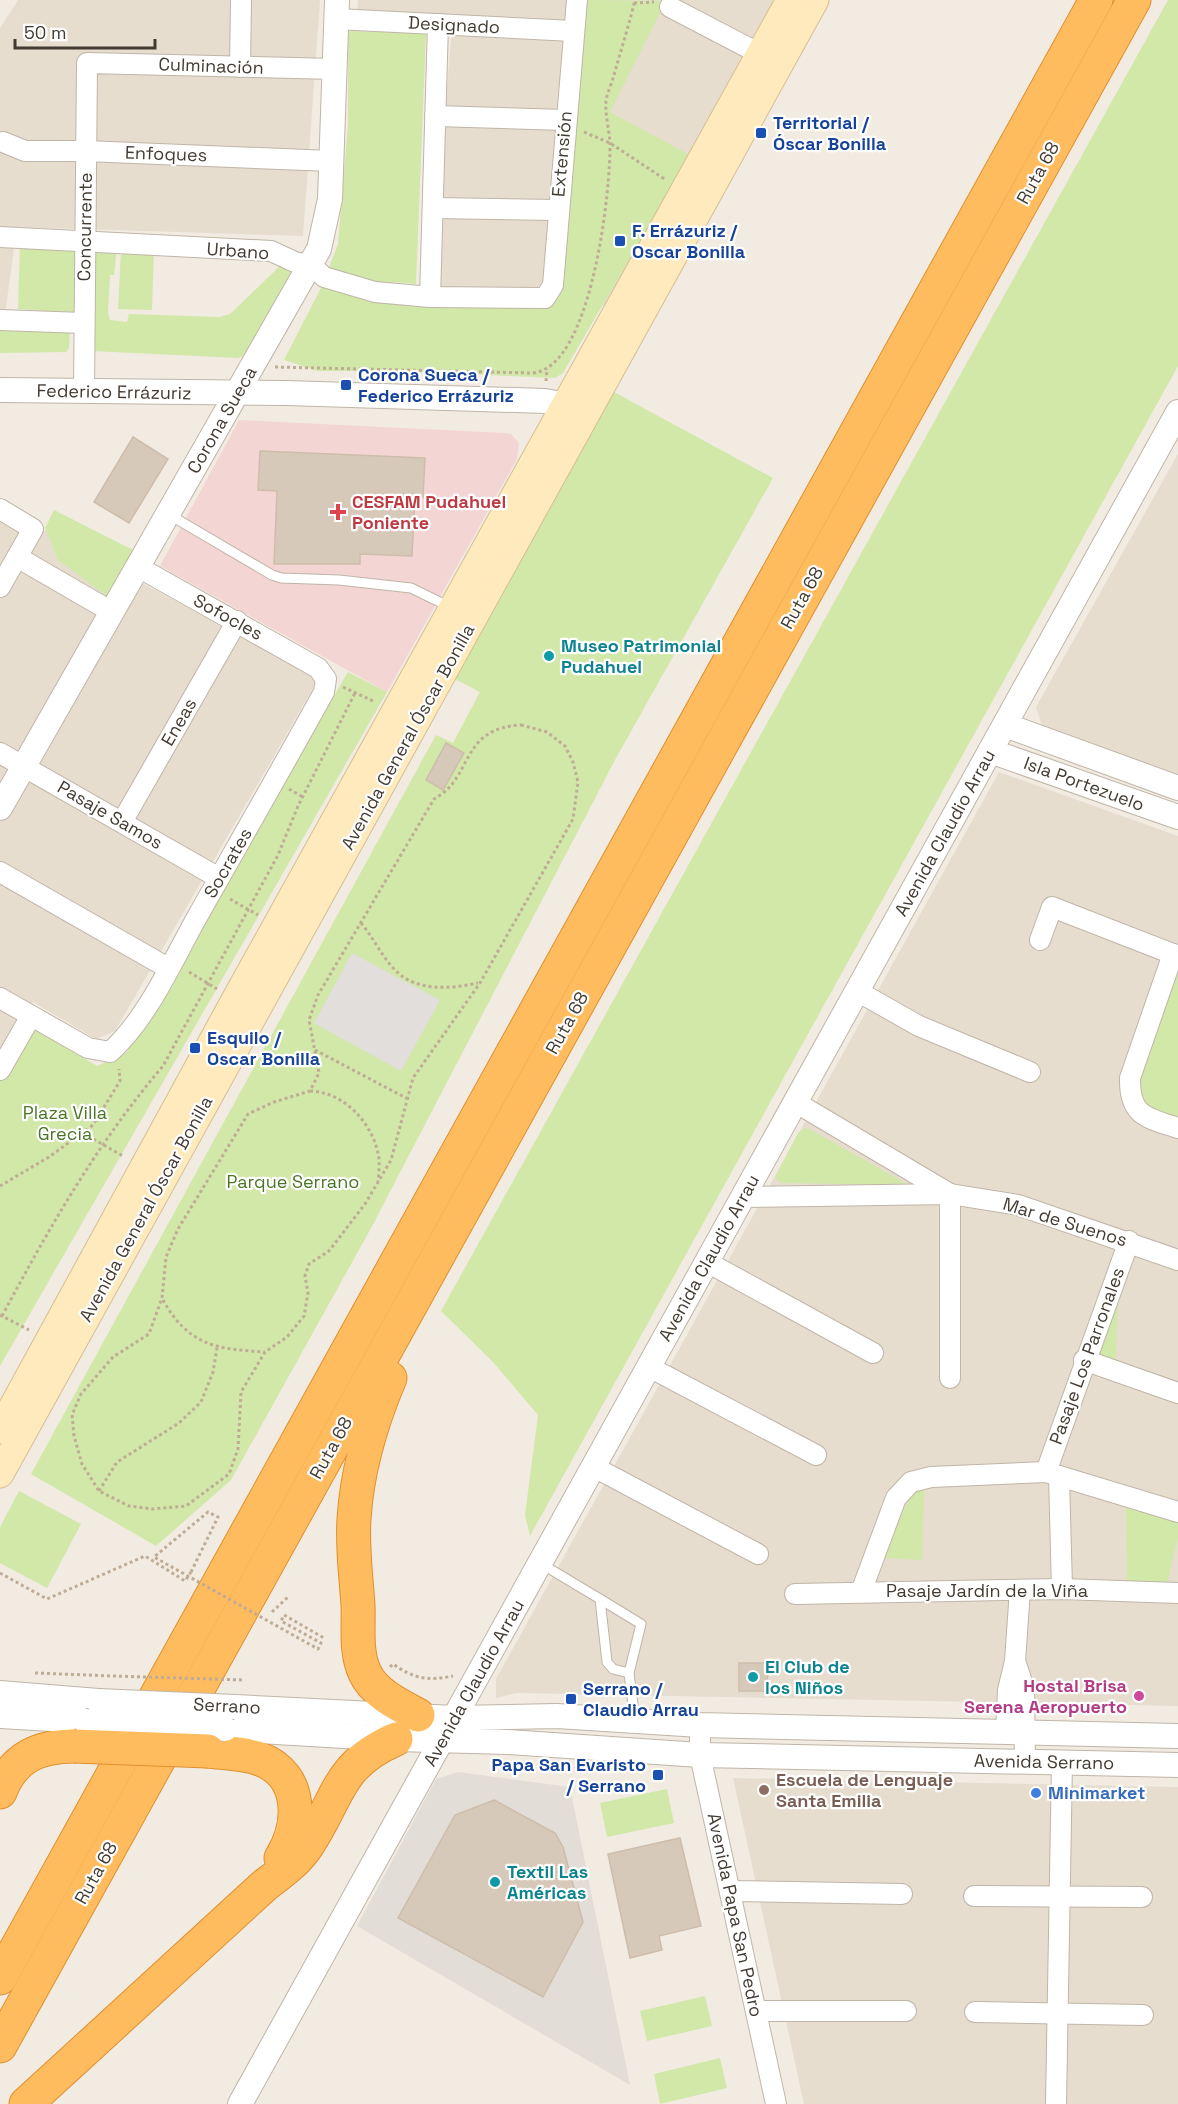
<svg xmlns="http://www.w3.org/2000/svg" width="1178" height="2104" viewBox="0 0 1178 2104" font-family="'Space Grotesk',sans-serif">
  <rect width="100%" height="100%" fill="#f1ebe2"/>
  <g fill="#e6ddcf">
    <path d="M18 0H320L303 236 17 227 5 314H0V28Z"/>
    <path d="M358 0H779L610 307 431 289 452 27 356 24Z"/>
    <path d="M1178 454V777L1043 729 1036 707Z"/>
    <path d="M0 507 319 678 115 1031 96 1039 33 1002 0 1062Z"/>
    <path d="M999 772 1178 836V1706L516 1693 496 1698V1679Z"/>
    <path d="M733 1778 1178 1787V2104H804Z"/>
  </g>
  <path fill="#e3ddd7" d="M458 1772 570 1787 630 2085 357 1926 436 1779Z"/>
  <path fill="#f3d5d4" d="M239 420 505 433 511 434 519 443 517 459 387 692 160 566Z"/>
  <g fill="#d1e8a8">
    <path d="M585 0 666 1 610 112 690 155 563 373 555 378 391 371H318L284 360 322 286 338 244 348 125V31L426 33 416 284 394 282 392 301 553 304 562 287Z"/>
    <path d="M1168 0H1178V366L530 1536 525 1515 538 1415 493 1362 441 1311Z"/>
    <path d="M20 244 80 246 77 313 18 309Z"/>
    <path d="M117 248 114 275H110L108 313 110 320 127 322 129 314 219 317 230 314 284 262 293 267 249 354 238 358 92 351 94 249Z"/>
    <path d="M121 250H154L152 310 118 309Z"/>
    <path d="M0 326 70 329 69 348 66 352 0 353Z"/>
    <path d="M614 392 773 478 615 760 370 1230 231 1480 156 1546 31 1474 436 735 453 743 480 692 455 679Z"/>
    <path d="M54 510 137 552 108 597 58 560 45 528Z"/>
    <path d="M348 672 387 692 0 1366V1059L22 1022 97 1066 127 1052Z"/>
    <path d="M1178 956V1128L1143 1116 1130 1078Z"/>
    <path d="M805 1128 811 1130 909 1185 780 1183 775 1177 798 1133Z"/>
    <path d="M1120 1265 1115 1371 1084 1360Z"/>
    <path d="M925 1469 922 1560 879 1558Z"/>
    <path d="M19 1491 81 1524 47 1588 0 1563V1527Z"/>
    <path d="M1126 1502 1178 1522V1537L1167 1583 1127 1582Z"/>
    <path d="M667 1789 674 1823 607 1837 600 1803Z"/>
    <path d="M705 1996 712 2026 647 2041 640 2011Z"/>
    <path d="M720 2058 727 2088 660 2104 654 2074Z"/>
  </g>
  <path fill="#e1dedb" d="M352 953 440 1000 401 1071 314 1023Z"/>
  <g fill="#d6c9ba" stroke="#cebdaa" stroke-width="1.5">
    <path d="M133 437 168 459 129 523 94 502Z"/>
    <path d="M260 451 425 458 423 497H415L412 556 360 554V564H274L277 491 258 490Z"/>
    <path d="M446 743 464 753 443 790 426 780Z"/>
    <path d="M739 1663H767L768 1691H739Z"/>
    <path d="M494 1800 555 1833 563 1847 583 1922 543 1997 398 1918 455 1815Z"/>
    <path d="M680 1838 701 1926 659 1936 662 1950 630 1958 608 1854Z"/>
  </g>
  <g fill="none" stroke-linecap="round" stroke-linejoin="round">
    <defs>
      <g id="service">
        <path d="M168 514 272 575 281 578 339 580 411 588 450 607"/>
        <path d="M540 1563 600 1599 607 1662 613 1669 629 1673"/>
        <path d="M600 1599 641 1624 629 1673 635 1721"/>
      </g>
      <g id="minor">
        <path d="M670 7 760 54"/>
        <path d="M336 19 573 31"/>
        <path d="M240 67 241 0"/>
        <path d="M435 116 565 120"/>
        <path d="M3 142 25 151H85L331 161"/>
        <path d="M433 208 557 210"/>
        <path d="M0 237 271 251 297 263 311 265 324 277 375 292 430 297 545 298 553 285 577 0"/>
        <path d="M430 297 438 24"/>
        <path d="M0 320 83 323"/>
        <path d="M84 392 87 63 334 69"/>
        <path d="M0 509 33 529 0 587"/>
        <path d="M17 557 112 612"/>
        <path d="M0 753 219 878"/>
        <path d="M122 822 237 621"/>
        <path d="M0 872 168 968"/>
        <path d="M1040 940 1052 907 1178 956"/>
        <path d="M1173 954 1130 1078C1129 1116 1147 1118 1178 1128"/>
        <path d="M857 991 919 1026 1030 1072"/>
        <path d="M0 998 88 1048 110 1052C147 1019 172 962 196 919 239 843 282 768 324 692L326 679 318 668 138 567"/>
        <path d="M0 1070 31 1016"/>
        <path d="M795 1102 950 1194"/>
        <path d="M743 1197 950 1194 1018 1205 1178 1260"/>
        <path d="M707 1262 873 1353"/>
        <path d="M1084 1360 1178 1393"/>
        <path d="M649 1367 816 1455"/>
        <path d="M950 1378V1194"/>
        <path d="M594 1467 758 1554"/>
        <path d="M1046 1472 1129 1241"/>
        <path d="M1059 1476 1062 1589"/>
        <path d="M861 1592 896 1498 911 1482 931 1477 1046 1472 1178 1512"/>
        <path d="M795 1594 1062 1589 1178 1593"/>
        <path d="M1015 1661 1024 1688 1025 1762"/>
        <path d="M700 1725V1755L776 2104"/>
        <path d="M1006 1732 1008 1690 1015 1661 1020 1590"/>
        <path d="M730 1891 902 1894"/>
        <path d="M974 1896 1142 1897"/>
        <path d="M756 2011H906"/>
        <path d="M975 2012 1143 2015"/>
        <path d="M1056 2104 1062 1763"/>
      </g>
      <g id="tertiary">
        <path d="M0 390 286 393 545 401 566 405 580 412"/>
        <path d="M1005 725 1178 788"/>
        <path d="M990 751 1178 817"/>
        <path d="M0 808 319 249 330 199 337 0"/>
        <path d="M0 1693 98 1701"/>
        <path d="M235 1707 454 1718 557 1716 700 1725 1178 1736"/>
        <path d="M0 1716 85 1721"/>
        <path d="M225 1729 396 1739 508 1742 700 1755 1178 1765"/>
        <path d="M240 2104 1178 412"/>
      </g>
      <g id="secondary">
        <path d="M0 1430 235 1000 790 0"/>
        <path d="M0 1474 815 0"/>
      </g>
      <g id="motorway">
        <path d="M390 1378C371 1423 357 1469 354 1519 352 1547 356 1576 358 1605 359 1627 355 1652 365 1673 374 1693 399 1705 418 1715"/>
        <path d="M208 1751C225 1753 244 1753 260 1759 303 1775 302 1824 281 1858"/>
        <path d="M0 1792C13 1757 39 1746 74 1746"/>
        <path d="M0 1978 1096 0"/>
        <path d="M0 2046 1134 0"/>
        <path d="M26 2104 265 1885C281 1873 298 1861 309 1843 340 1795 337 1765 396 1739"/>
      </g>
    </defs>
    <use href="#service" stroke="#c0b5a7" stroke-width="11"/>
    <use href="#minor" stroke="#c0b5a7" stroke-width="22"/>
    <use href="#tertiary" stroke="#c0b5a7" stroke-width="26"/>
    <use href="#secondary" stroke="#d6be92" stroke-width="29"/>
    <use href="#motorway" stroke="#e08f2d" stroke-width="35"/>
    <g stroke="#bfac95" stroke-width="3" stroke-dasharray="3 3" stroke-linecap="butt">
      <path d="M634 3 654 2"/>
      <path d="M584 132 610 143 666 180"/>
      <path d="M275 367 532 373C592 369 611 189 610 142 609 129 605 115 606 101 607 93 612 83 614 75 621 50 629 25 635 0"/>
      <path d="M546 381 547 369"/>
      <path d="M343 687 375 702"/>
      <path d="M521 725 547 732 565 746 573 762 578 782 573 819 480 983 413 1078 391 1160 365 1204 329 1251 309 1264 305 1276 308 1293 304 1316 287 1337 265 1352 241 1392 238 1449 229 1474 186 1506 153 1509 129 1506 99 1491 82 1464 74 1436 72 1415 81 1394 113 1357 149 1334 162 1298 166 1257 178 1229 248 1114 274 1102 310 1091 319 1073 309 1020 318 995 434 799C474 778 459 728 521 725Z"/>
      <path d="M289 789 303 797"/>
      <path d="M230 899 258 915"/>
      <path d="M361 923C373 937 381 955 394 969 415 992 450 989 478 983"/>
      <path d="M189 972 217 989"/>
      <path d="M315 1050 408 1099"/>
      <path d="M310 1091C343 1092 371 1121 378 1153 380 1161 379 1172 378 1181"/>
      <path d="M83 1133 123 1156"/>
      <path d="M0 1186 49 1157 93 1125 120 1081 119 1069"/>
      <path d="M163 1300C189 1346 216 1349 265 1352"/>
      <path d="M0 1315 29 1330"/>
      <path d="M2 1316C49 1228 98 1142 163 1066L278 855 298 806 356 691"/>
      <path d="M99 1491 117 1462 179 1423 201 1402 213 1372 217 1348"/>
      <path d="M0 1573 47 1599 145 1556 185 1581 191 1572"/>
      <path d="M272 1612 288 1597"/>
      <path d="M390 1667 393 1664C414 1679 428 1681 453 1676"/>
      <path d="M35 1673 113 1676"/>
    </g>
    <use href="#service" stroke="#fff" stroke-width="9"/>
    <use href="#minor" stroke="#fff" stroke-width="20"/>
    <use href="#tertiary" stroke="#fff" stroke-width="24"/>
    <use href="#secondary" stroke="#ffeabe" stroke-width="27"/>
    <use href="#motorway" stroke="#ffbc5f" stroke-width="33"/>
    <defs>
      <g id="tertiary-bridge">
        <path d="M98 1701 235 1707"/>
        <path d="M85 1721 225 1729"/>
      </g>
      <path id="motorway-bridge" d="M74 1746 208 1751"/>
    </defs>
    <use href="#tertiary-bridge" stroke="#c0b5a7" stroke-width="26" stroke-linecap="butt"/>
    <use href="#motorway-bridge" stroke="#e08f2d" stroke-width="35" stroke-linecap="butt"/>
    <g stroke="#bfac95" stroke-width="3" stroke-dasharray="3 3" stroke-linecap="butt">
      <path d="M191 1572 218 1517 208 1512 154 1557 318 1649 321 1643 281 1621 284 1615 324 1638"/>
      <path d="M113 1676 244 1680"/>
    </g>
    <use href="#tertiary-bridge" stroke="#fff" stroke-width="24"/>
    <use href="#motorway-bridge" stroke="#ffbc5f" stroke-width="33"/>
  </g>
  <g fill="#1a4fb4" stroke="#fff" stroke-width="2">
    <rect x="755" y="127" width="12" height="12" rx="3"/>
    <rect x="614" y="235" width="12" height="12" rx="3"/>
    <rect x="340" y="379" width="12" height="12" rx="3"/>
    <rect x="189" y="1042" width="12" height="12" rx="3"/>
    <rect x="565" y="1693" width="12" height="12" rx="3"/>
    <rect x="652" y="1769" width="12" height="12" rx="3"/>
  </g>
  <path fill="#e0444e" stroke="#fff" stroke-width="2" d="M335 503h6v6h6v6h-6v6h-6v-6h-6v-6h6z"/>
  <g fill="#0f9aa8" stroke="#fff" stroke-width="2">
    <circle cx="549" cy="656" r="6"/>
    <circle cx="753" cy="1677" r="6"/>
    <circle cx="495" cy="1882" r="6"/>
  </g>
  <circle fill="#d1479c" stroke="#fff" stroke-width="2" cx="1139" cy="1696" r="6"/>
  <circle fill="#8d6e63" stroke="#fff" stroke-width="2" cx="764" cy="1790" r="6"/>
  <circle fill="#3f7fe0" stroke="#fff" stroke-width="2" cx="1036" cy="1793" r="6"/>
  <g text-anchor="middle" stroke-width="4.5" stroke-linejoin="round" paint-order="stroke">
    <g font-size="18" fill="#433b32" stroke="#fff">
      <text transform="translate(454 25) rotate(3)" y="6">Designado</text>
      <text transform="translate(211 66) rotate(2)" y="6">Culminación</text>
      <text transform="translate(166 154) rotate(2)" y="6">Enfoques</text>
      <text transform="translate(562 154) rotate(-85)" y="6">Extensión</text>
      <text transform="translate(1038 173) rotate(-61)" y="6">Ruta 68</text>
      <text transform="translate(85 227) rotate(-89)" y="6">Concurrente</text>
      <text transform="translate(238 251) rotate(4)" y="6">Urbano</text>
      <text transform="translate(114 392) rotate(1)" y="6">Federico Errázuriz</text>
      <text transform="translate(222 420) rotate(-60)" y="6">Corona Sueca</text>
      <text transform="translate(802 598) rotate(-61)" y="6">Ruta 68</text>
      <text transform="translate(228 617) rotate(29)" y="6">Sofocles</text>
      <text transform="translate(179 722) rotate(-60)" y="6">Eneas</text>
      <text transform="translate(408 737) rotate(-61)" y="6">Avenida General Óscar Bonilla</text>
      <text transform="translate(1084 784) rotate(20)" y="6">Isla Portezuelo</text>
      <text transform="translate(110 815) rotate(30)" y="6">Pasaje Samos</text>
      <text transform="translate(945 833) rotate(-61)" y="6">Avenida Claudio Arrau</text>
      <text transform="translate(228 863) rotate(-60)" y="6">Socrates</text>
      <text transform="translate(567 1023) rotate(-61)" y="6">Ruta 68</text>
      <text transform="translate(146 1209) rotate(-61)" y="6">Avenida General Óscar Bonilla</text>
      <text transform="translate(1065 1222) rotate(17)" y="6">Mar de Suenos</text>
      <text transform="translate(709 1258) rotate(-61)" y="6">Avenida Claudio Arrau</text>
      <text transform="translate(1087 1356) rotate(-70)" y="6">Pasaje Los Parronales</text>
      <text transform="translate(331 1448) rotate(-61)" y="6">Ruta 68</text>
      <text x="987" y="1597">Pasaje Jardín de la Viña</text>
      <text transform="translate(474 1683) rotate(-61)" y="6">Avenida Claudio Arrau</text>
      <text transform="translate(227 1706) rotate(3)" y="6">Serrano</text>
      <text transform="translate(1044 1762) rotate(1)" y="6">Avenida Serrano</text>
      <text transform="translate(96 1873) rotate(-61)" y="6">Ruta 68</text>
      <text transform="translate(735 1915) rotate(78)" y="6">Avenida Papa San Pedro</text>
    </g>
    <g font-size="18" font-weight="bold" fill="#164399" stroke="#fff" text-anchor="start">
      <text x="773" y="129">Territorial /<tspan x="773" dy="21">Óscar Bonilla</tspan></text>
      <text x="632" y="237">F. Errázuriz /<tspan x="632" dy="21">Oscar Bonilla</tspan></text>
      <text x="358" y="381">Corona Sueca /<tspan x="358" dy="21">Federico Errázuriz</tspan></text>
      <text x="207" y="1044">Esquilo /<tspan x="207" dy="21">Oscar Bonilla</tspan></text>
      <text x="583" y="1695">Serrano /<tspan x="583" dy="21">Claudio Arrau</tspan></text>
      <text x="646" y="1771" text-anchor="end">Papa San Evaristo<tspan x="646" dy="21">/ Serrano</tspan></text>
    </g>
    <g font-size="18" font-weight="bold" fill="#be3a42" stroke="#fff" text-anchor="start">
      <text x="352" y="508">CESFAM Pudahuel<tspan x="352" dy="21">Poniente</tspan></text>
    </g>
    <g font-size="18" font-weight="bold" fill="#0d838f" stroke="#fff" text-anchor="start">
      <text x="561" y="652">Museo Patrimonial<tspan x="561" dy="21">Pudahuel</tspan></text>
      <text x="765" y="1673">El Club de<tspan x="765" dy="21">los Niños</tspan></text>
      <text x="507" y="1878">Textil Las<tspan x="507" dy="21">Américas</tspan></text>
    </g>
    <g font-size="18" fill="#4a7525" stroke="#fff">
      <text x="65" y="1119">Plaza Villa<tspan x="65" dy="21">Grecia</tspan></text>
      <text x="293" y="1188">Parque Serrano</text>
    </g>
    <g font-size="18" font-weight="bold" fill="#b23c85" stroke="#fff" text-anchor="end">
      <text x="1127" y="1692">Hostal Brisa<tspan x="1127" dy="21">Serena Aeropuerto</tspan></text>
    </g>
    <g font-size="18" font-weight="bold" fill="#785e54" stroke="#fff" text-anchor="start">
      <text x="776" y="1786">Escuela de Lenguaje<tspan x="776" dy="21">Santa Emilia</tspan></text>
    </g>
    <g font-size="18" font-weight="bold" fill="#366cbe" stroke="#fff" text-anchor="start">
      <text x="1048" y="1799">Minimarket</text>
    </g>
  </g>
  <path d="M15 39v9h140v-9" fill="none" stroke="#433b32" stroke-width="3"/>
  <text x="24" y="39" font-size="18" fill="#433b32" stroke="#ffffff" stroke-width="4.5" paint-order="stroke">50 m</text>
</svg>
